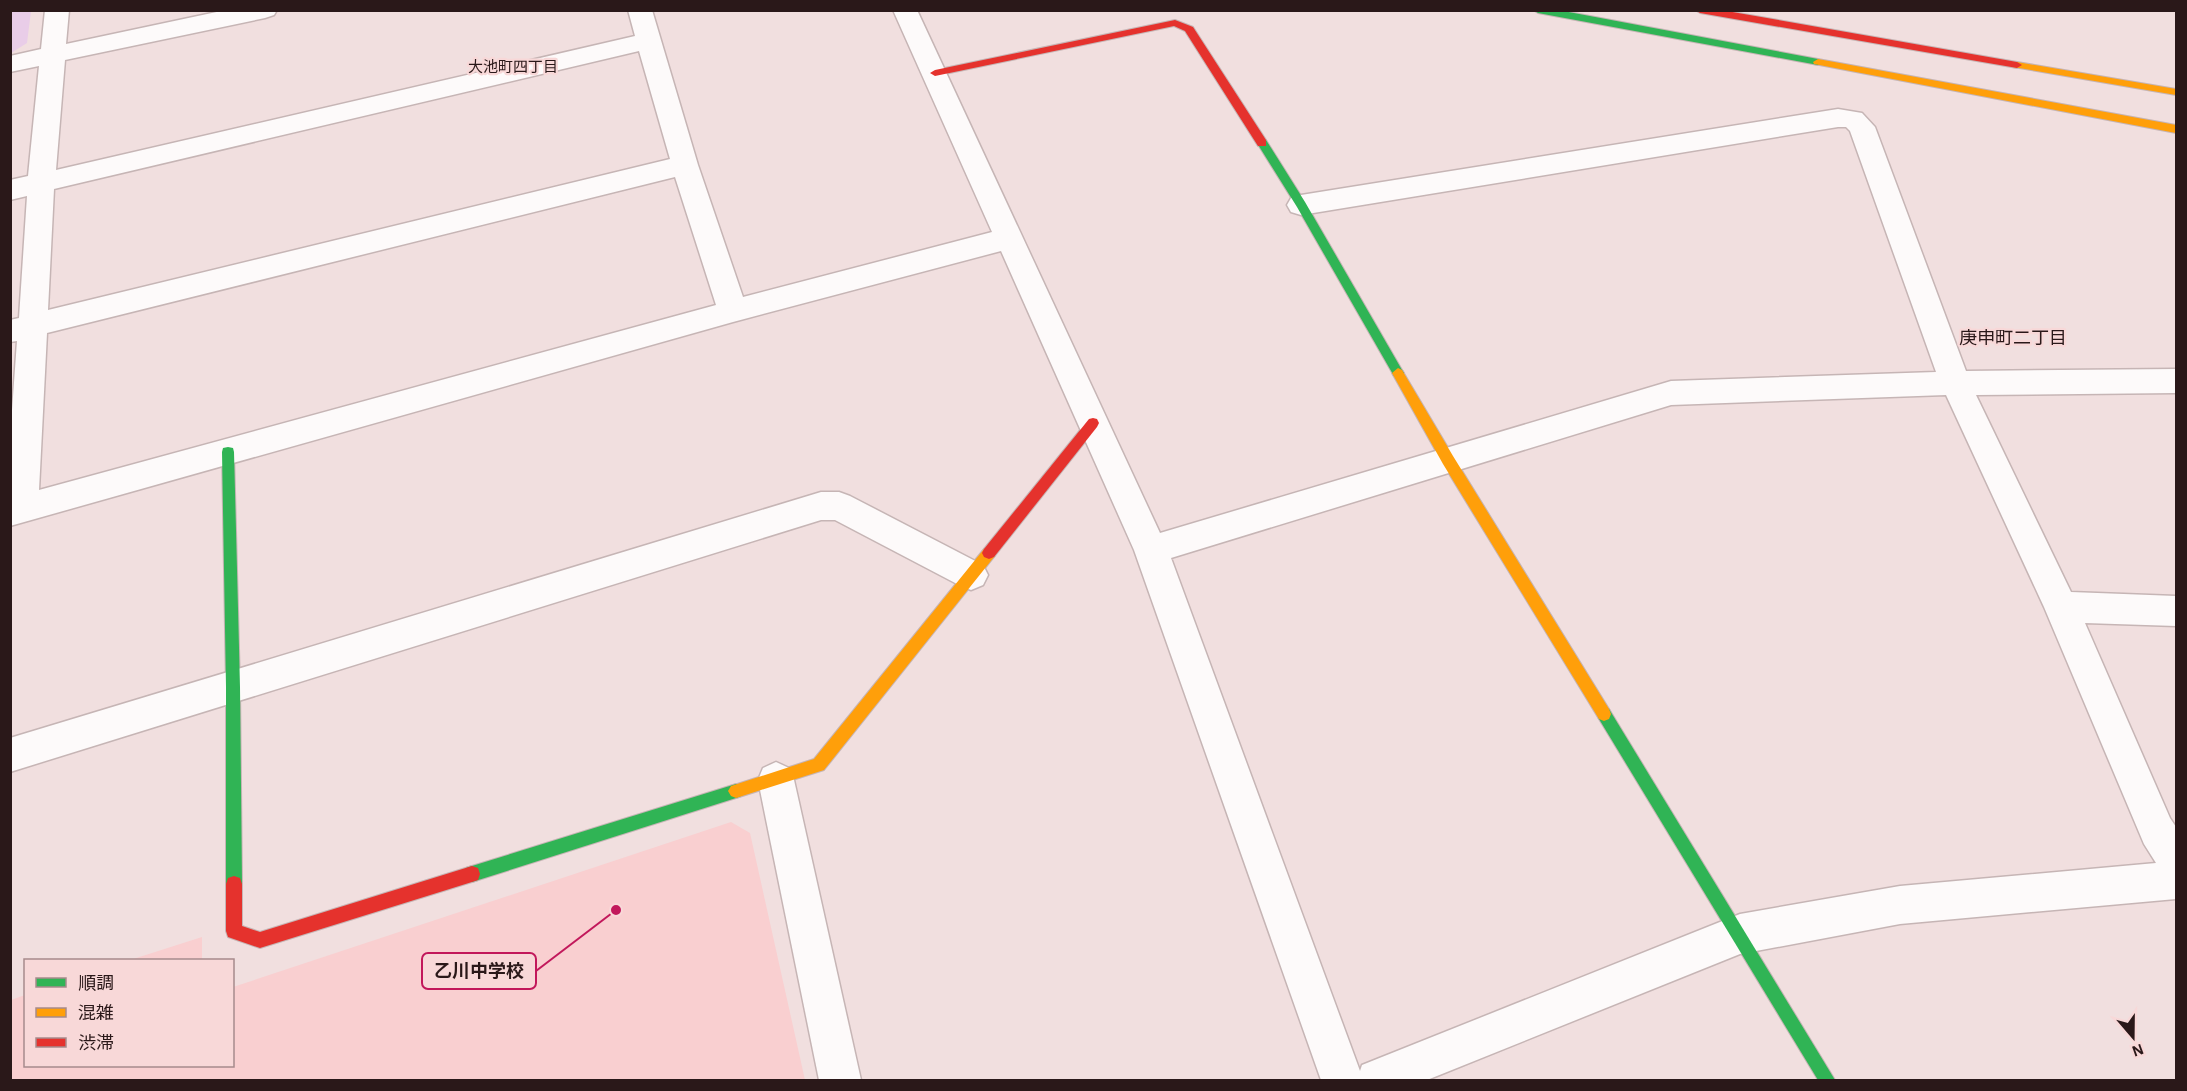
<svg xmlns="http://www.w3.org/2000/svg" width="2187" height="1091" viewBox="0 0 2187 1091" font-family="'Alegreya Sans','Noto Sans JP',sans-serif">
  <rect width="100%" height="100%" fill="#f1dfdf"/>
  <g fill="#f9cfd0">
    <path d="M731 822 750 833 805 1080H11V1000L25 995 26 1066H232L233 987Z"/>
    <path d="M202 937V960H130Z"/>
  </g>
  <path fill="#e9cde8" d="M11 10 31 11 27 43 11 53Z"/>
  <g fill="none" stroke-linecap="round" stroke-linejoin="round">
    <defs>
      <g id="street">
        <path d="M45 10H69L66 44 226 10H277L274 15 265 18 65 60 56 170 635 36 628 10H652L698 165 743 297 992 232 893 10H917L1160 533 1671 381 1936 372 1850 131 1846 127H1838L1301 215 1291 212 1287 205 1291 198 1301 195 1838 109 1862 113 1875 127 1966 371 2176 369V393L1976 395 2071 592 2176 596V626L2085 623 2170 818 2176 827V899L1900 924 1740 954 1427 1080H1321L1134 550 1001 251 733 322 10 526V438L17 341 10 342V320L19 318 27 196 10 200V180L28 176 39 66 10 72V56L41 49ZM639 51 670 159 48 310 54 189ZM675 177 716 305 39 490 47 333ZM1946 395 2044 607 2144 844 2156 863 1900 886 1740 914 1377 1059 1362 1065 1360 1071 1171 558 1671 405Z"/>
        <path d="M821 492H839L850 496 983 565 988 575 983 585 971 590 959 585 835 520H821L10 772V738Z"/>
        <path d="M776 762 789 768 794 780 861 1080H819L758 780 763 768Z"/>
      </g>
      <g id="fast">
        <path d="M1533 10H1558L1818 59 1823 62 1818 65 1538 13Z"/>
        <path d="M1262 139 1266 140 1305 202 1402 370 1404 373 1402 376H1394L1297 207 1257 143Z"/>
        <path d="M228 447 233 448 234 452 240 687 242 884 240 890 234 892 228 890 226 884V687L222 452 223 448Z"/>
        <path d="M1604 707 1609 709 1835 1080H1818L1599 719 1597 714 1599 709Z"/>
        <path d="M736 784 741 786 744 791 741 796 736 798 472 882 466 880 464 874 466 868 472 866Z"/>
      </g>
      <g id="slow">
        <path d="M1818 59 2176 125V133L1814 64 1813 62Z"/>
        <path d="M2017 62 2176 89V95L2013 67 2012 65Z"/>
        <path d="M1398 368 1402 370 1453 456 1609 709 1611 714 1609 719 1604 721 1599 719 1443 464 1392 373Z"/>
        <path d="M989 547 994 549 996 553 994 557 824 770 736 798 731 796 728 791 731 786 814 759 984 549Z"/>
      </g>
      <g id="jam">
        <path d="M1695 10H1721L2017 62 2022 65 2017 68 1700 13Z"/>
        <path d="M1175 20 1193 27 1266 140V146H1258L1185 31 1174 26 935 76 930 73 935 70Z"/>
        <path d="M1093 418 1097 419 1099 423 1097 427 994 557 989 559 984 557 982 553 984 549 1089 419Z"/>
        <path d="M472 866 478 868 480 874 478 880 472 882 260 948 228 937 226 931V884L228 878 234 876 240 878 242 884V926L260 932Z"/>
      </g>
    </defs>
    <use href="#street" stroke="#c6b5b5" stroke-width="3"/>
    <use href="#fast" stroke="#c6b5b5" stroke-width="2"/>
    <use href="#slow" stroke="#c6b5b5" stroke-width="2"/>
    <use href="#jam" stroke="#c6b5b5" stroke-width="2"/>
    <use href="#street" fill="#fdfafa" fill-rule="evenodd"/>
    <use href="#fast" fill="#30b455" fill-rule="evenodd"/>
    <use href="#slow" fill="#ff9f0a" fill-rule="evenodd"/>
    <use href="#jam" fill="#e5322d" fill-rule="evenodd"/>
  </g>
  <g text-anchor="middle" stroke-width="4.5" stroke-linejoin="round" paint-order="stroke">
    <g font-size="15" fill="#2a1819" stroke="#f8d8d8">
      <text x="513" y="72">大池町四丁目</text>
    </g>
    <g font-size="18" fill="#2a1819" stroke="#f8d8d8">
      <text x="2013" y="344">庚申町二丁目</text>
    </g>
  </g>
  <path fill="none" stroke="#c2185b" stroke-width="2" d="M616 910L536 971"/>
  <circle fill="#c2185b" stroke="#f8d8d8" stroke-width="2" cx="616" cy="910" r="6"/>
  <rect fill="#f8d8d8" stroke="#c2185b" stroke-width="2" x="422" y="953" width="114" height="36" rx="6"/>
  <g font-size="18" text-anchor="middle" font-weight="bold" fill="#2a1819">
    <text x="479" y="977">乙川中学校</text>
  </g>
  <rect width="2187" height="1091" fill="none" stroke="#2a1819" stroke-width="24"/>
  <rect x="24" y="959" width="210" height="108" fill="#f8d8d8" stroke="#a68b8c" stroke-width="1.5"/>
  <rect x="36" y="978" width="30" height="9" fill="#30b455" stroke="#a68b8c" stroke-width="1.5"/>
  <text x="78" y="989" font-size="18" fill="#2a1819">順調</text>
  <rect x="36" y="1008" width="30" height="9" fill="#ff9f0a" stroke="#a68b8c" stroke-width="1.5"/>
  <text x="78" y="1019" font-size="18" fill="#2a1819">混雑</text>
  <rect x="36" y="1038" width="30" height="9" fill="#e5322d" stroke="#a68b8c" stroke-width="1.5"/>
  <text x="78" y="1049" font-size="18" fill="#2a1819">渋滞</text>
  <g transform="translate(2133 1037) rotate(160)" stroke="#f8d8d8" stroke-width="4.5" paint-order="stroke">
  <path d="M0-4.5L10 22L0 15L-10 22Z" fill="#2a1819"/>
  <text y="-9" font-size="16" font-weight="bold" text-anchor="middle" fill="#2a1819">N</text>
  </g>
</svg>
